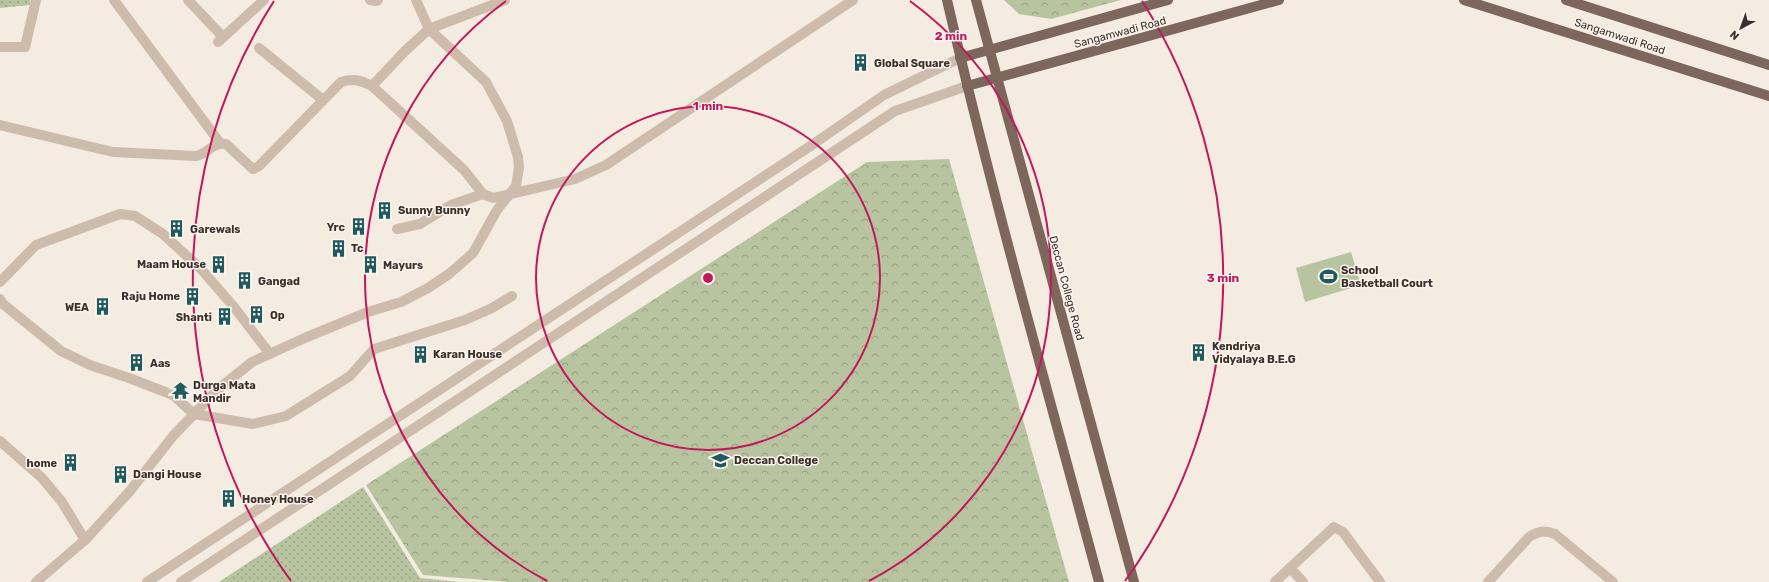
<svg xmlns="http://www.w3.org/2000/svg" width="1769" height="582" viewBox="0 0 1769 582" font-family="Rubik,sans-serif">
  <defs>
    <pattern id="grass-dots" width="8" height="8" patternUnits="userSpaceOnUse"><rect width="8" height="8" fill="#b8c4a0"/><path d="M2 2h.1M6 6h.1" fill="none" stroke="#97a083" stroke-width="1.8" stroke-linecap="round"/></pattern>
    <pattern id="forest-crowns" width="20" height="18" patternUnits="userSpaceOnUse"><rect width="20" height="18" fill="#b8c4a0"/><path d="M2 6a3 3 0 1 1 6 0M12 15a3 3 0 1 1 6 0" fill="none" stroke="#97a083"/></pattern>
  </defs>
  <rect width="100%" height="100%" fill="#f4ebe1"/>
  <g fill="url(#grass-dots)">
    <path d="M0 0H30V5L0 8Z"/>
    <path d="M363 487 420 578 459 582H219Z"/>
  </g>
  <g fill="url(#forest-crowns)">
    <path d="M1004 0H1121L1051 19 1019 14Z"/>
    <path d="M949 159 1069 582H509L423 575 366 485 867 162Z"/>
  </g>
  <path fill="#b8c4a0" d="M1351 252 1361 285 1305 302 1296 268Z"/>
  <g fill="none" stroke-linecap="round" stroke-linejoin="round">
    <g stroke="#cdbbac" stroke-width="10">
      <path d="M114 0 220 143"/>
      <path d="M188 0 223 37"/>
      <path d="M370 0 376 1 378 0"/>
      <path d="M218 42 264 0"/>
      <path d="M0 47H25L36 0"/>
      <path d="M259 48 323 100"/>
      <path d="M372 86 404 52 429 29 505 0"/>
      <path d="M0 125 113 152 196 156C207 154 213 142 226 144L253 169 259 166 341 82C353 78 360 80 372 86L464 170 483 194 493 198 575 179 606 165 853 0"/>
      <path d="M397 229 420 224 451 205 483 194"/>
      <path d="M0 282 36 245 120 214 135 216 163 234 201 269 234 307 270 354"/>
      <path d="M0 299 3 304 61 351 90 365 129 378 173 395 194 414 253 424 286 416 350 376 374 349 465 320 492 308 512 296"/>
      <path d="M0 441 42 478 62 502 85 540"/>
      <path d="M1290 568 1303 582"/>
      <path d="M36 582 85 540 130 491 173 436 217 390 252 362 307 337 368 312 401 302 428 288 449 274 473 253 497 210 516 186 519 167 518 157 507 121 486 82 429 29 416 0"/>
      <path d="M147 582 812 145 884 95 960 58"/>
      <path d="M181 582 895 111 967 86"/>
      <path d="M1275 582 1334 527 1343 532 1380 582"/>
      <path d="M1488 582 1529 537C1539 531 1544 530 1555 534L1613 582"/>
    </g>
    <g stroke="#7d675c" stroke-width="10">
      <path d="M947 0C992 195 1047 388 1099 582"/>
      <path d="M976 0 1134 582"/>
      <path d="M1464 0 1769 96"/>
      <path d="M1566 0 1769 65"/>
      <path d="M960 58 1168 0"/>
      <path d="M967 86 1279 0"/>
    </g>
  </g>
  <g fill="none" stroke="#c2185b" stroke-width="2">
    <circle cx="708" cy="278" r="172"/>
    <path d="M547 581A343 343 0 0 1 506 1M910 1A343 343 0 0 1 869 581"/>
    <path d="M291 581A515 515 0 0 1 274 1M1142 1A515 515 0 0 1 1125 581"/>
  </g>
  <defs>
    <symbol id="building-bare" viewBox="-9 -9 18 18"><path d="M-4-6H4V6H1V3H-1V6H-4ZM-2.5-4.3h1.7v1.8h-1.7ZM.8-4.3h1.7v1.8H.8ZM-2.5-1h1.7V.8h-1.7ZM.8-1h1.7V.8H.8Z" fill="#1f5a5e" stroke="#fbf5ee" stroke-width="2.5" paint-order="stroke"/></symbol>
    <symbol id="stadium-bare" viewBox="-9 -9 18 18"><path d="M0-5a6.5 5 0 1 0 0 10a6.5 5 0 1 0 0-10ZM-3.5-1.8h7v3.6h-7Z" fill="#1f5a5e" stroke="#fbf5ee" stroke-width="2.5" paint-order="stroke"/></symbol>
    <symbol id="temple-bare" viewBox="-9 -9 18 18"><path d="M0-6L5-2H3V0L6.5 2.5H4V6H1.5V3h-3V6H-4V2.5H-6.5L-3 0V-2H-5Z" fill="#1f5a5e" stroke="#fbf5ee" stroke-width="2.5" paint-order="stroke"/></symbol>
    <symbol id="university-bare" viewBox="-9 -9 18 18"><path d="M0-5L7-2L0 1L-7-2ZM-4 1L0 2.5L4 1V4Q0 6-4 4Z" fill="#1f5a5e" stroke="#fbf5ee" stroke-width="2.5" paint-order="stroke"/></symbol>
  </defs>
  <g fill-rule="evenodd">
    <use href="#building-bare" x="848" y="50" width="25" height="25"/>
    <use href="#building-bare" x="372" y="198" width="25" height="25"/>
    <use href="#building-bare" x="346" y="214" width="25" height="25"/>
    <use href="#building-bare" x="164" y="216" width="25" height="25"/>
    <use href="#building-bare" x="326" y="236" width="25" height="25"/>
    <use href="#building-bare" x="206" y="252" width="25" height="25"/>
    <use href="#building-bare" x="358" y="252" width="25" height="25"/>
    <use href="#stadium-bare" x="1316" y="264" width="25" height="25"/>
    <use href="#building-bare" x="232" y="268" width="25" height="25"/>
    <use href="#building-bare" x="180" y="284" width="25" height="25"/>
    <use href="#building-bare" x="90" y="294" width="25" height="25"/>
    <use href="#building-bare" x="244" y="302" width="25" height="25"/>
    <use href="#building-bare" x="212" y="304" width="25" height="25"/>
    <use href="#building-bare" x="1186" y="340" width="25" height="25"/>
    <use href="#building-bare" x="408" y="342" width="25" height="25"/>
    <use href="#building-bare" x="124" y="350" width="25" height="25"/>
    <use href="#temple-bare" x="168" y="378" width="25" height="25"/>
    <use href="#university-bare" x="708" y="448" width="25" height="25"/>
    <use href="#building-bare" x="58" y="450" width="25" height="25"/>
    <use href="#building-bare" x="108" y="462" width="25" height="25"/>
    <use href="#building-bare" x="216" y="486" width="25" height="25"/>
  </g>
  <g text-anchor="middle" stroke-width="3" stroke-linejoin="round" paint-order="stroke">
    <g font-size="11" fill="#3b302b" stroke="#fbf5ee">
      <text transform="translate(1120 32) rotate(-15)" y="4">Sangamwadi Road</text>
      <text transform="translate(1620 36) rotate(18)" y="4">Sangamwadi Road</text>
      <text transform="translate(1067 288) rotate(75)" y="4">Deccan College Road</text>
    </g>
    <g font-size="11" font-weight="bold" fill="#3b302b" stroke="#fbf5ee" text-anchor="start">
      <text x="874" y="67">Global Square</text>
      <text x="398" y="214">Sunny Bunny</text>
      <text x="345" y="231" text-anchor="end">Yrc</text>
      <text x="190" y="233">Garewals</text>
      <text x="351" y="252">Tc</text>
      <text x="206" y="268" text-anchor="end">Maam House</text>
      <text x="383" y="269">Mayurs</text>
      <text x="1341" y="274">School<tspan x="1341" dy="13">Basketball Court</tspan></text>
      <text x="258" y="285">Gangad</text>
      <text x="180" y="300" text-anchor="end">Raju Home</text>
      <text x="89" y="311" text-anchor="end">WEA</text>
      <text x="270" y="319">Op</text>
      <text x="212" y="321" text-anchor="end">Shanti</text>
      <text x="1212" y="350">Kendriya<tspan x="1212" dy="13">Vidyalaya B.E.G</tspan></text>
      <text x="433" y="358">Karan House</text>
      <text x="150" y="367">Aas</text>
      <text x="193" y="389">Durga Mata<tspan x="193" dy="13">Mandir</tspan></text>
      <text x="734" y="464">Deccan College</text>
      <text x="57" y="467" text-anchor="end">home</text>
      <text x="133" y="478">Dangi House</text>
      <text x="242" y="503">Honey House</text>
    </g>
  </g>
  <circle cx="708" cy="278" r="6" fill="#c2185b" stroke="#fbf5ee" stroke-width="2"/>
  <g font-size="12" text-anchor="middle" font-weight="bold" fill="#c2185b" stroke="#fbf5ee" stroke-width="3" stroke-linejoin="round" paint-order="stroke">
    <text x="951" y="40">2 min</text>
    <text x="708" y="110">1 min</text>
    <text x="1223" y="282">3 min</text>
  </g>
  <g transform="translate(1741 28) rotate(221)" stroke="#fbf5ee" stroke-width="3" paint-order="stroke">
  <path d="M0-3L7 15L0 10L-7 15Z" fill="#3b302b"/>
  <text y="-6" font-size="11" font-weight="bold" text-anchor="middle" fill="#3b302b">N</text>
  </g>
</svg>
